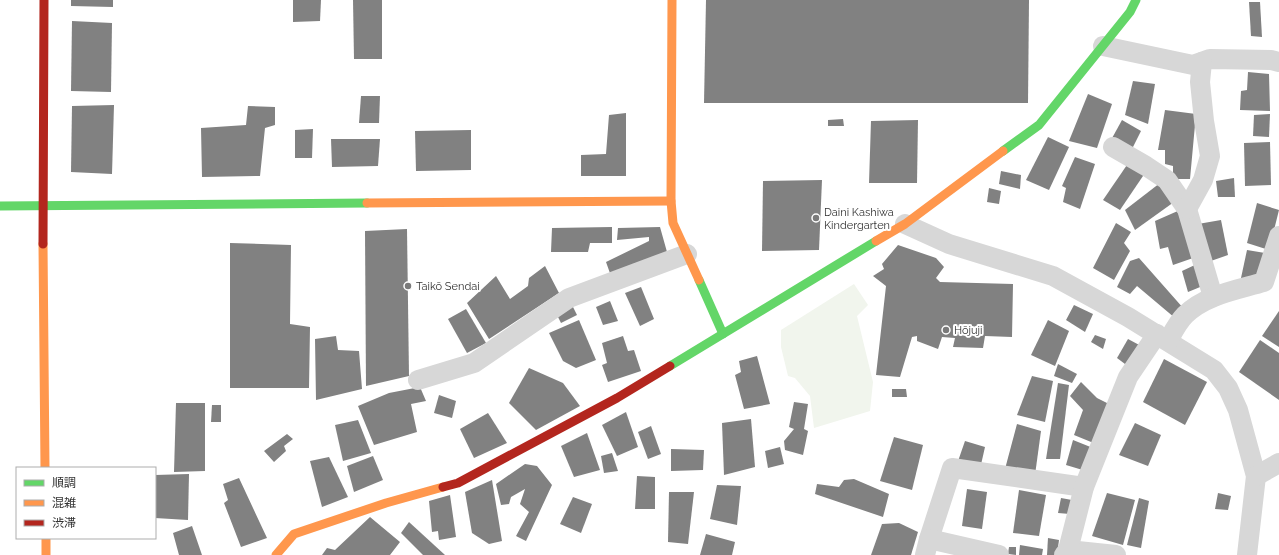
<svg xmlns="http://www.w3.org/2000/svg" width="1279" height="555" viewBox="0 0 1279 555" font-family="Raleway,'Noto Sans JP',sans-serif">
  <rect width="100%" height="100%" fill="#fff"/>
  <path fill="#f1f5ed" d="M854 284 868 305 857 316 873 382 870 411 814 428 810 396 795 378 788 376 781 347V330Z"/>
  <g fill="#818181">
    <path d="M71 0H113V7L71 6Z"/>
    <path d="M293 0H321L320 21 293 22Z"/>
    <path d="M353 0H382V59H354Z"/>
    <path d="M706 0H1029L1028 103H704Z"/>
    <path d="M1249 2H1260L1262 37 1251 36Z"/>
    <path d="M72 21 112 23 111 92 71 91Z"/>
    <path d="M1248 72 1269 74 1270 111 1240 110 1241 91 1247 90Z"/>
    <path d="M1133 81 1155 84 1148 124 1125 115Z"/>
    <path d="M1088 94 1112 104 1097 148 1069 141Z"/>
    <path d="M361 96H380L379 123H359Z"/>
    <path d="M114 105 112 174 71 172 72 106Z"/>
    <path d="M248 106 275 107V125L265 128 260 176 202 177 201 128 246 125Z"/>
    <path d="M1165 110 1196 114 1190 179H1173V166L1165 164V150H1158Z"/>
    <path d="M626 113V176H581V155L606 154 609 115Z"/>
    <path d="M1270 114 1269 137 1253 136 1254 115Z"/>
    <path d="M843 119 844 126H828V120Z"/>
    <path d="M918 120 917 183H869L871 121Z"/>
    <path d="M1122 120 1141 131 1131 151 1111 140Z"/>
    <path d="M313 129 312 158H295V130Z"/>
    <path d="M471 130V170L416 171 415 131Z"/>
    <path d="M1048 137 1069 147 1049 190 1026 180Z"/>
    <path d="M331 139H380L378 166 332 167Z"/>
    <path d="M1270 142 1271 185 1245 186 1244 143Z"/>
    <path d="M1075 157 1095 164 1080 209 1063 202 1066 188 1062 186Z"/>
    <path d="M1129 162 1145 173 1120 210 1103 200Z"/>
    <path d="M1001 171 1021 175 1020 189 999 184Z"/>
    <path d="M1234 178 1235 197H1218L1216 181Z"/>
    <path d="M822 180 819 250 762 251 763 181Z"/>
    <path d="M1160 183 1174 202 1135 230 1125 210Z"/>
    <path d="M989 188 1001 191 999 204 987 202Z"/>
    <path d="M1257 203 1279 210 1269 250 1247 243Z"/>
    <path d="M1180 210 1196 257 1173 265 1168 247 1160 249 1155 221Z"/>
    <path d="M1221 220 1228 255 1208 262 1198 224Z"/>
    <path d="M1116 223 1131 232 1124 243 1130 251 1114 280 1093 268Z"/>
    <path d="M612 227V243H590L588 252H551L552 228Z"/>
    <path d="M660 227 667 252 611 276 606 262 649 241V237L617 240 618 228Z"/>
    <path d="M407 229 409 376 366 386 365 231Z"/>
    <path d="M230 243 291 245 290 324 310 327 309 388H230Z"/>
    <path d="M898 245 936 258 944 267 936 278 940 282 1013 284 1012 337 985 336 983 348 953 347 955 338 942 337 938 349 917 341V336L912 337 900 377 876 375 886 286 873 276 884 269 882 264Z"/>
    <path d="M1247 250 1265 253 1257 282 1241 278Z"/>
    <path d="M1139 258 1184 309 1175 318 1137 286 1130 294 1117 287 1130 261Z"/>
    <path d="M1197 264 1205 285 1188 292 1182 271Z"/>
    <path d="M545 266 559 293 489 339 467 303 496 276 510 299 528 286 529 278Z"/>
    <path d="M641 287 654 319 640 326 625 293Z"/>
    <path d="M610 301 618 321 603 325 596 307Z"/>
    <path d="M572 305 577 315 561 323 556 313Z"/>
    <path d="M1074 305 1093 314 1085 332 1066 320Z"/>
    <path d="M466 309 486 343 467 353 448 319Z"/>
    <path d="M1279 311V347L1262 336Z"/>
    <path d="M579 320 596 360 576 368 563 361 549 333Z"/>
    <path d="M1048 320 1069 331 1055 366 1031 355Z"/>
    <path d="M1095 335 1106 339 1103 349 1091 342Z"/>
    <path d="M336 336 338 350 359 351 362 389 316 400 315 339Z"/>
    <path d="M623 336 628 351 634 350 641 371 608 382 602 365 607 363 602 343Z"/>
    <path d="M1128 339 1143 347 1129 367 1117 358Z"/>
    <path d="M1260 340 1279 353V400L1239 372Z"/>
    <path d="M757 356 770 404 744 409 735 375 741 372 739 361Z"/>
    <path d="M1164 359 1207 382 1185 425 1143 402Z"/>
    <path d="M1058 364 1077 374 1072 383 1054 376Z"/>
    <path d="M529 368 563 383 580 406 536 430 509 403Z"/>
    <path d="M1032 376 1053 381 1045 422 1017 415Z"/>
    <path d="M1081 382 1097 398 1111 405 1096 444 1074 435 1083 410 1070 396Z"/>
    <path d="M1058 383 1069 385 1060 459H1046Z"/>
    <path d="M420 387 426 401 411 404 417 432 374 445 358 406 389 393Z"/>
    <path d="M892 389H906L907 397H892Z"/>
    <path d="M439 395 456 401 452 418 434 413Z"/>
    <path d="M794 402 808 404 804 429 808 431 803 455 785 450 784 441 794 429 789 427Z"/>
    <path d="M176 403H205V471L174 472Z"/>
    <path d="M212 405H221V422H211Z"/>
    <path d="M626 412 638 447 617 456 602 425Z"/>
    <path d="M488 413 507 443 474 458 460 429Z"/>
    <path d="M751 419 755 467 724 475 722 423Z"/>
    <path d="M358 420 371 453 343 461 335 425Z"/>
    <path d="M1135 423 1161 435 1148 466 1119 455Z"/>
    <path d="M1017 424 1041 431 1035 475 1005 469Z"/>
    <path d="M651 426 661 454 648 459 638 432Z"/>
    <path d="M587 433 600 470 574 477 561 446Z"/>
    <path d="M287 434 293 439 284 446 286 451 274 462 264 451Z"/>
    <path d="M894 437 923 445 912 490 880 481Z"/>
    <path d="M1073 440 1093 448 1086 471 1066 465Z"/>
    <path d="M965 441 985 447 980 469 957 464Z"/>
    <path d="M780 447 784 464 768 468 765 451Z"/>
    <path d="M671 449 704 450 703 470 671 471Z"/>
    <path d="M612 453 618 471 604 473 601 456Z"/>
    <path d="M373 456 383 480 354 492 347 466Z"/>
    <path d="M329 457 348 497 322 507 310 461Z"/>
    <path d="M525 464 537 466 552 485 526 541 516 536 529 512 520 504 525 489 511 497 509 504 501 505 496 484Z"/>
    <path d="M189 474 188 520 155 518V475Z"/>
    <path d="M637 476 655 477V509H635Z"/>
    <path d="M239 478 267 538 241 547 224 503 228 500 223 484Z"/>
    <path d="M854 479 889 494 883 517 815 494 817 484 839 487 844 480Z"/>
    <path d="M492 480 502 541 489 544 472 533 465 492Z"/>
    <path d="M717 485 741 486 737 525 710 519Z"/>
    <path d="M967 489 987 492 982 529 962 526Z"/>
    <path d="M1019 490 1046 495 1039 536 1013 533Z"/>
    <path d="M669 492H694L688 544 668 542Z"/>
    <path d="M1107 493 1135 500 1123 545 1092 536Z"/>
    <path d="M1218 493 1231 496 1228 510 1215 509Z"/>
    <path d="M450 495 456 537 439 540 438 531 432 532 429 501Z"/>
    <path d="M573 497 592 504 581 533 560 524Z"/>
    <path d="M1061 498 1072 500 1070 514 1058 513Z"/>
    <path d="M1139 498 1149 501 1141 548 1127 545Z"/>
    <path d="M370 517 400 542 390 555H322L327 548 335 550Z"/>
    <path d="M409 522 445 555H423L401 533Z"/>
    <path d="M899 523 918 532 911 555H871L882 524Z"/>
    <path d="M192 526 202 555H179L173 533Z"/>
    <path d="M706 534 735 542 732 555H700Z"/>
    <path d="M1048 538 1059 540 1057 555H1047Z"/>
    <path d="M1020 545 1043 549 1042 555H1019Z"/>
    <path d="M1009 547H1016V555L1008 554Z"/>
  </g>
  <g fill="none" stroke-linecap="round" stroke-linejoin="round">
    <g stroke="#d7d7d7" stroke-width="20">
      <path d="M1103 46 1193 65 1210 59 1271 60 1279 62"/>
      <path d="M1113 147 1146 166 1167 180 1187 209 1213 297"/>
      <path d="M1187 209 1203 180 1210 156 1204 121 1200 82 1202 62"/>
      <path d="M905 224 949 244 1053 276 1128 317 1214 370 1228 388 1238 410 1256 476 1247 555"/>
      <path d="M1168 341C1173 332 1178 322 1185 315 1205 295 1237 290 1264 282L1279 236"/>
      <path d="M418 380 474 363 569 298 687 254"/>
      <path d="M1256 476 1279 463"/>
      <path d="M929 539 952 468 1084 487"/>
      <path d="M1068 550 1116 555"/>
      <path d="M925 555 929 539 999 555"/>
      <path d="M1064 555 1068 550 1084 487 1128 377 1157 334"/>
    </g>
    <g stroke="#63d668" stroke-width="9">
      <path d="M1003 151 1039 125 1130 12 1136 0"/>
      <path d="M0 206 367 203"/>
      <path d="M699 280 723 334"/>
      <path d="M670 366 876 241"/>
    </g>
    <g stroke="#ff974d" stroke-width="9">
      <path d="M672 0 671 201 673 223 699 280"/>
      <path d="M367 203 671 201"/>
      <path d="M876 241 905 224 1003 151"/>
      <path d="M43 244 45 468"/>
      <path d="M46 538V555"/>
      <path d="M276 555 294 534 386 503 443 487"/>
    </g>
    <g stroke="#b3261e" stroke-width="9">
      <path d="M43 244 44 0"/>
      <path d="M443 487 458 483 617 398 670 366"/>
    </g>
  </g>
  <g fill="#7a7a7a" stroke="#fff" stroke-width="1.5">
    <circle cx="816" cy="218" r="4"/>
    <circle cx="408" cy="286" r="4"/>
    <circle cx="946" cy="330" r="4"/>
  </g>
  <g text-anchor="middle" stroke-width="4" stroke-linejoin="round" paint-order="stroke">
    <g font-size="11" fill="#333" stroke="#fff" text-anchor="start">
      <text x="824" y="216">Daini Kashiwa<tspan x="824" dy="13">Kindergarten</tspan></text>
      <text x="416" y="290">Taikō Sendai</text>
      <text x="954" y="334">Hōjuji</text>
    </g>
  </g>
  <rect x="16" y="467" width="140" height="72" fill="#ffffff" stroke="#adadad"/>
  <rect x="24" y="480" width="20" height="6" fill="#63d668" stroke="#adadad"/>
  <text x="52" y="487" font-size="12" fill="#333333">順調</text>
  <rect x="24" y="500" width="20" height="6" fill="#ff974d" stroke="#adadad"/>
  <text x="52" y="507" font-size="12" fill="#333333">混雑</text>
  <rect x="24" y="520" width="20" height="6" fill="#b3261e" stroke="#adadad"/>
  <text x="52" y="527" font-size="12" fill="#333333">渋滞</text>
</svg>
